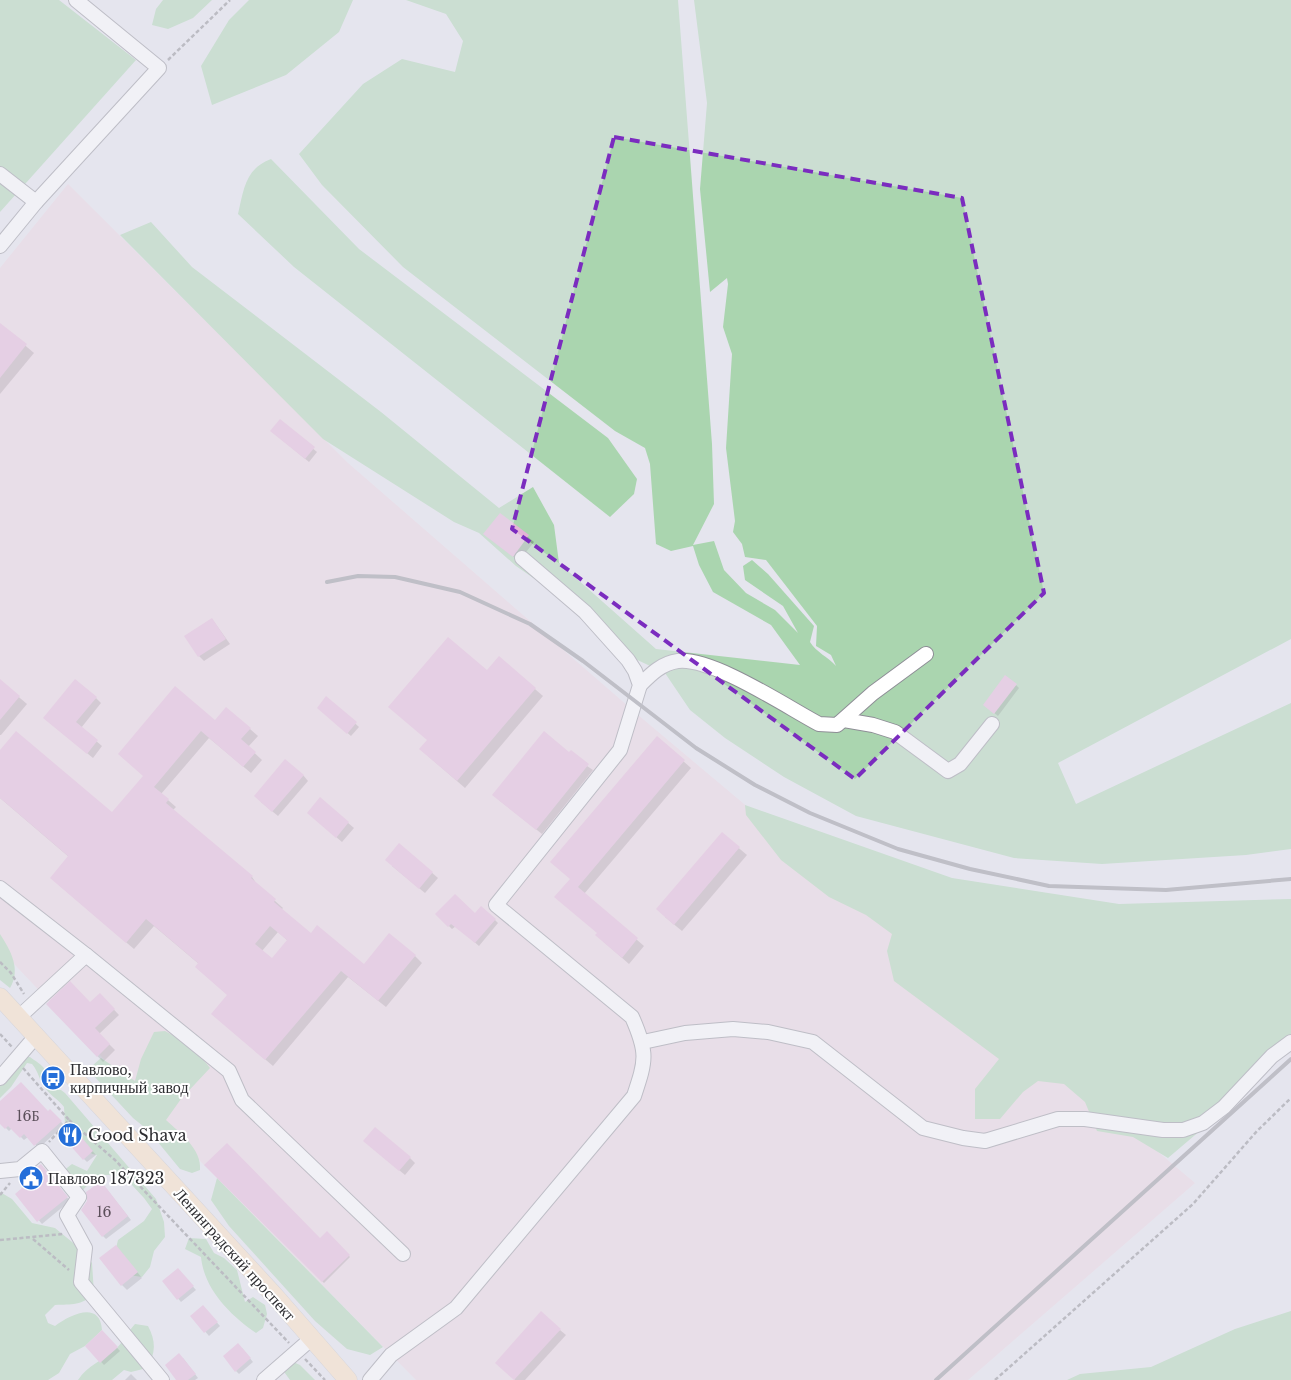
<svg xmlns="http://www.w3.org/2000/svg" width="1291" height="1380" viewBox="0 0 1291 1380" font-family="'Libre Baskerville',serif">
  <rect width="100%" height="100%" fill="#e5e5ee"/>
  <path fill="#ecd4df" d="M68 184 348 463 644 720 1195 1183 968 1380H416L201 1162 0 949V268Z"/>
  <g fill="#aad5af">
    <path d="M0 0H59L136 60 0 212Z"/>
    <path d="M163 0H212L193 18 168 29 152 25 156 9Z"/>
    <path d="M249 0H353L339 32 286 75 212 105 201 66 229 20Z"/>
    <path d="M406 0H678L712 444 714 504 693 545 714 541 724 570 746 593 775 610 798 633 783 606 745 580 743 566 752 560 768 574 814 626 810 642C816 652 828 657 836 666L831 655 816 646 817 626 766 560 745 557 742 544 733 532 735 521 726 448 732 354 723 327 728 284 727 278 710 292 700 189 707 103 694 0H1291V639L1058 763 1076 804 1291 703V849L1246 855 1102 864 1014 858 856 816 784 777 725 738 690 710 665 673 612 648 552 591 516 566 479 533 454 522 323 439 120 235 151 222 192 267 381 412 499 508 533 487 554 525 559 563 656 649 800 665 771 625 713 592 699 565 693 546 671 551 656 544 650 464 645 448 615 431 403 267 322 185 299 154 363 84 402 59 455 72 463 41 446 14Z"/>
    <path d="M271 159 359 249 608 438 637 479 634 494 610 517 294 267 238 214C244 189 245 169 271 159Z"/>
    <path d="M745 805 952 878 1119 904 1291 899V1042L1208 1124 1168 1158 1133 1137 1097 1131 1085 1102 1064 1084 1038 1081 1023 1092 1000 1119H975V1089L999 1059 894 981 887 951 892 934 866 915 829 897 781 860 746 815Z"/>
    <path d="M0 934C11 951 21 969 10 988L0 980Z"/>
    <path d="M165 1031C184 1041 197 1050 210 1068L181 1099 166 1120C180 1133 202 1149 200 1170L192 1173 180 1169 148 1130 133 1118 92 1074V1066L101 1058 135 1081 141 1059 154 1032Z"/>
    <path d="M24 1057H30C35 1061 42 1064 46 1071 50 1078 49 1084 54 1090H61L65 1093 156 1199 164 1222 165 1237 154 1251 150 1267 142 1277 129 1275 115 1252 118 1240 144 1221 152 1209 144 1198 119 1171 117 1176C95 1172 91 1182 77 1197L58 1175 72 1164 87 1171 97 1155 92 1154 86 1146 75 1141 72 1126H65L64 1107C59 1100 51 1096 46 1089 39 1081 39 1072 32 1064L27 1063 11 1087 0 1098V1085Z"/>
    <path d="M217 1178 383 1347 370 1355 347 1349 315 1321 229 1226 211 1200Z"/>
    <path d="M0 1192 12 1199 32 1223 55 1228 83 1251 92 1263 94 1293C83 1306 71 1304 55 1305L45 1315 48 1323 55 1326C70 1315 100 1300 102 1330L85 1346 70 1354 59 1373 48 1380H0Z"/>
    <path d="M189 1238 206 1239 214 1253 224 1258 237 1270 245 1302 253 1297 265 1305 267 1314 263 1328 256 1333C230 1315 204 1289 201 1257L185 1249Z"/>
    <path d="M1291 1311V1380H1067L1080 1374 1151 1367 1235 1329Z"/>
    <path d="M135 1324 148 1326C156 1341 156 1353 147 1368L131 1372 124 1370 112 1380H78C88 1365 102 1361 115 1350 123 1342 128 1332 135 1324Z"/>
    <path d="M291 1361 300 1365 315 1380H290L282 1369Z"/>
  </g>
  <g fill="#0003" fill-rule="evenodd">
    <path d="M0 324 34 353 0 394Z"/>
    <path d="M280 421 317 452 309 462 275 434Z"/>
    <path d="M500 515 534 542 519 561 490 539Z"/>
    <path d="M212 619 230 644 204 661 199 656Z"/>
    <path d="M499 658 543 696 465 788 428 756Z"/>
    <path d="M0 681 27 704 1 735H0Z"/>
    <path d="M1016 685 1019 688 998 716 988 708Z"/>
    <path d="M96 698 101 703 81 728 102 746 93 758 49 722Z"/>
    <path d="M327 698 359 727 351 736 322 711Z"/>
    <path d="M215 722 250 729 258 736 248 747 262 760 251 773 209 738 161 794 176 807 173 810 252 877 258 886 283 908 281 910 311 934 364 966 415 956 422 963 386 1007 348 977 273 1066 212 1014 228 995 196 967 199 964 154 926 134 949 59 885 69 857 0 798V752L112 814 144 776 119 754ZM278 932 288 941 272 959 262 951Z"/>
    <path d="M657 738 691 768 584 894 644 946 629 964 604 942 571 879Z"/>
    <path d="M569 754 593 770 542 834 499 800Z"/>
    <path d="M303 775 308 781 278 816 261 802Z"/>
    <path d="M320 799 354 828 342 842 314 818Z"/>
    <path d="M722 834 747 855 682 931 665 917Z"/>
    <path d="M400 845 438 878 425 893 392 866Z"/>
    <path d="M437 914 475 915 495 920 498 923 479 946 456 926 452 929Z"/>
    <path d="M100 995 119 1015 99 1034 115 1050 103 1062 48 1004H90Z"/>
    <path d="M0 1103 48 1112 50 1110 64 1125 39 1148 28 1137 24 1140 12 1128 9 1131 0 1122Z"/>
    <path d="M75 1131 96 1155 87 1162 84 1159Z"/>
    <path d="M370 1146 410 1158 415 1163 405 1175Z"/>
    <path d="M206 1165 320 1240 327 1233 350 1257 324 1283Z"/>
    <path d="M44 1168 70 1201 42 1224 17 1194Z"/>
    <path d="M104 1186 131 1220 106 1239 103 1236Z"/>
    <path d="M121 1252 142 1278 127 1290 122 1285Z"/>
    <path d="M181 1273 196 1290 181 1302 164 1282Z"/>
    <path d="M206 1310 220 1326 209 1336 192 1316Z"/>
    <path d="M560 1330 566 1335 525 1380H515L502 1368Z"/>
    <path d="M102 1332 120 1351 104 1365 87 1346Z"/>
    <path d="M242 1348 253 1362 239 1374 236 1371Z"/>
    <path d="M183 1358 198 1378 195 1380H178Z"/>
    <path d="M131 1374 137 1380H125Z"/>
  </g>
  <g fill="#e4b4d7" fill-rule="evenodd">
    <path d="M0 323 27 344 0 378Z"/>
    <path d="M280 419 315 447 305 459 270 431Z"/>
    <path d="M500 513 529 535 513 557 483 534Z"/>
    <path d="M212 618 226 639 198 657 184 636Z"/>
    <path d="M448 637 487 670 499 656 536 688 457 781 419 749 427 740 388 707Z"/>
    <path d="M1005 675 1017 684 994 714 983 705Z"/>
    <path d="M0 679 20 696 0 720Z"/>
    <path d="M75 679 97 697 76 722 98 740 87 754 43 718Z"/>
    <path d="M175 686 215 720 226 707 251 728 241 739 256 752 243 767 201 731 154 787 169 799 166 803 253 876 251 878 276 899 274 902 311 933 317 925 364 964 389 933 416 955 378 1001 341 971 265 1060 211 1014 227 995 195 967 198 963 146 919 126 943 50 878 68 856 0 798V750L16 731 112 812 143 776 118 754ZM270 926 287 940 272 958 255 944Z"/>
    <path d="M326 696 357 722 347 734 317 708Z"/>
    <path d="M544 731 569 752 571 750 589 764 536 830 492 795Z"/>
    <path d="M657 736 685 760 578 887 638 938 622 958 595 935 597 933 554 897 570 879 550 862Z"/>
    <path d="M285 759 304 775 272 812 254 796Z"/>
    <path d="M320 797 349 822 336 838 307 813Z"/>
    <path d="M722 832 740 847 674 925 656 909Z"/>
    <path d="M399 843 433 872 419 889 385 860Z"/>
    <path d="M455 894 475 913 481 906 496 919 475 943 451 924 448 927 435 914Z"/>
    <path d="M70 981 90 1002 100 993 115 1009 95 1028 110 1044 97 1057 46 1004Z"/>
    <path d="M21 1082 48 1111 50 1109 62 1121 34 1146 24 1134 20 1138 8 1126 5 1129 0 1124V1101Z"/>
    <path d="M72 1126 93 1151 83 1160 61 1135Z"/>
    <path d="M375 1127 411 1157 399 1171 363 1141Z"/>
    <path d="M227 1143 320 1238 327 1231 350 1255 322 1282 204 1165Z"/>
    <path d="M41 1164 68 1197 37 1222 15 1194 23 1187 19 1181Z"/>
    <path d="M101 1181 128 1216 102 1237 81 1210 87 1201 86 1192Z"/>
    <path d="M116 1245 138 1272 121 1286 99 1258Z"/>
    <path d="M178 1268 194 1286 177 1300 162 1281Z"/>
    <path d="M203 1305 218 1322 204 1333 190 1316Z"/>
    <path d="M541 1311 561 1329 514 1380 495 1363Z"/>
    <path d="M102 1330 118 1347 100 1363 85 1346Z"/>
    <path d="M238 1343 251 1358 235 1372 223 1356Z"/>
    <path d="M179 1353 196 1374 188 1380H176L165 1365Z"/>
  </g>
  <g fill="none" stroke-linecap="round" stroke-linejoin="round">
    <defs>
      <g id="minor">
        <path d="M0 174 36 202"/>
        <path d="M0 246 36 202 159 68 76 0"/>
        <path d="M640 685C651 674 662 663 678 661 712 657 787 707 819 724L837 725 873 693 926 654"/>
        <path d="M844 720 873 725 895 732 948 771 960 764 992 724"/>
        <path d="M0 888 86 955"/>
        <path d="M19 1017 86 955 229 1071 242 1100 403 1254"/>
        <path d="M643 1042 685 1033 733 1029 768 1032 813 1042 923 1128 963 1138 985 1141 1058 1119H1085L1163 1130H1183L1203 1123 1224 1107 1272 1056 1291 1042"/>
        <path d="M0 1078 36 1036"/>
        <path d="M0 1171 20 1169 42 1151 79 1197 67 1215 85 1248 81 1282 162 1380"/>
        <path d="M264 1380 311 1339"/>
        <path d="M370 1380 391 1355 456 1308 634 1096C646 1060 648 1053 632 1017L496 905 620 750 640 685 635 671 628 660 585 612 522 558"/>
      </g>
      <path id="major" d="M0 997 273 1294 348 1380"/>
    </defs>
    <use href="#minor" stroke="#8e8e96" stroke-width="16"/>
    <use href="#major" stroke="#c4c4c5" stroke-width="19"/>
    <g stroke="#89898f" stroke-width="2.5" stroke-dasharray="4 2.5" stroke-linecap="butt">
      <path d="M168 60 230 0"/>
      <path d="M0 962 11 973 24 994"/>
      <path d="M0 1034 12 1047"/>
      <path d="M23 1068 69 1120 49 1142"/>
      <path d="M69 1120 115 1160 289 1343"/>
      <path d="M0 1195 10 1183"/>
      <path d="M33 1239 69 1270"/>
      <path d="M0 1240 63 1234"/>
      <path d="M305 1359 325 1380"/>
      <path d="M995 1380 1193 1204 1257 1131 1291 1098"/>
    </g>
    <use href="#minor" stroke="#fff" stroke-width="14"/>
    <use href="#major" stroke="#fcdfbd" stroke-width="18"/>
    <g stroke="#909097" stroke-width="4">
      <path d="M327 582 358 576 395 577 460 592 530 624 583 661 696 748 755 785 810 813 898 849 970 869 1049 886 1166 890 1291 879"/>
      <path d="M936 1380 1291 1059"/>
    </g>
  </g>
  <path d="M0 0H1291V1380H0ZM614 137 962 198 1044 593 855 779 512 529Z" fill="#e5e5ee" fill-opacity=".55" fill-rule="evenodd"/>
  <path fill="none" stroke="#7b2cbf" stroke-width="4" stroke-dasharray="10 6" stroke-linejoin="round" d="M614 137 962 198 1044 593 855 779 512 529Z"/>
  <defs>
    <symbol id="bus-disc" viewBox="-11 -11 22 22"><circle r="9.5" fill="#246ed9" stroke="#fff"/><path d="M-5-6H5V4H4V6H2V4H-2V6H-4V4H-5ZM-3.5-4V0h7V-4ZM-3.5 1.2v1.5H-2V1.2ZM2 1.2v1.5H3.5V1.2Z" fill="#fff"/></symbol>
    <symbol id="restaurant-disc" viewBox="-11 -11 22 22"><circle r="9.5" fill="#246ed9" stroke="#fff"/><path d="M-5-6h1v4h1v-4h1v4h1v-4h1v5L-1.5 .5V6h-2V.5L-5-1ZM5-6V6H3V1.5H1.5Q1.5-4 5-6Z" fill="#fff"/></symbol>
    <symbol id="civic-disc" viewBox="-11 -11 22 22"><circle r="9.5" fill="#246ed9" stroke="#fff"/><path d="M-.6-6.5H3V-4.5H.6V-3L4-1V1h2V6H-6V1h2V-1L-.6-3ZM-1.2 2.5V6h2.4V2.5Z" fill="#fff"/></symbol>
  </defs>
  <g fill-rule="evenodd">
    <use href="#bus-disc" x="39" y="1064" width="28" height="28"/>
    <use href="#restaurant-disc" x="56" y="1121" width="28" height="28"/>
    <use href="#civic-disc" x="17" y="1164" width="28" height="28"/>
  </g>
  <g text-anchor="middle" stroke-width="4" stroke-linejoin="round" paint-order="stroke">
    <g font-size="14" fill="#5b4f5a">
      <text x="28" y="1121">16Б</text>
      <text x="104" y="1217">16</text>
    </g>
    <g font-size="16" fill="#2d2d31" stroke="#fff" text-anchor="start">
      <text x="70" y="1075">Павлово,<tspan x="70" dy="18">кирпичный завод</tspan></text>
      <text x="88" y="1141">Good Shava</text>
      <text x="48" y="1184">Павлово 187323</text>
    </g>
    <g font-size="16" fill="#2d2d31" stroke="#fff">
      <text transform="translate(235 1254) rotate(48)" y="6">Ленинградский проспект</text>
    </g>
  </g>
</svg>
